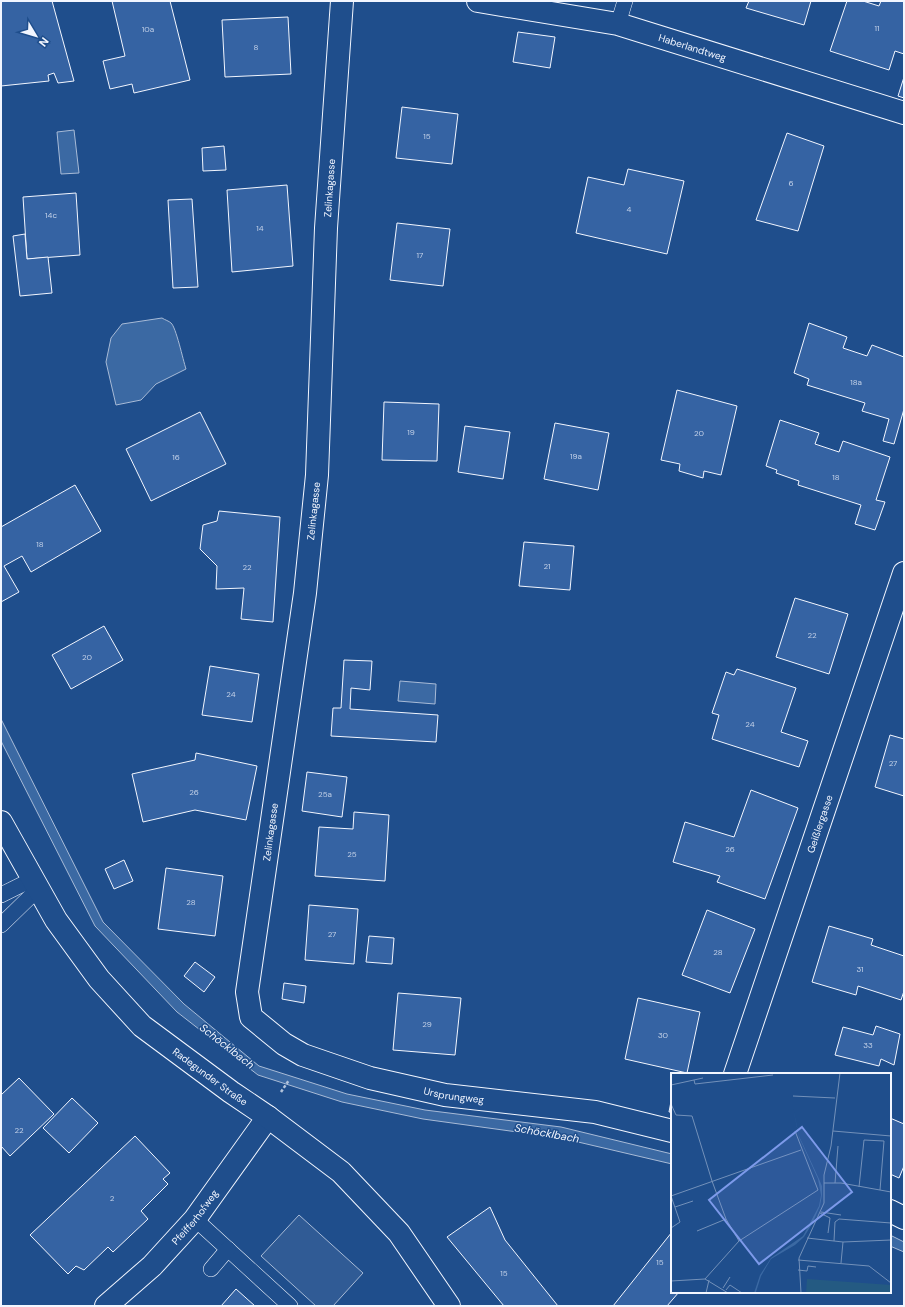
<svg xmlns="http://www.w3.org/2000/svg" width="905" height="1307" viewBox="0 0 905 1307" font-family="'DM Sans',sans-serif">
  <rect width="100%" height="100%" fill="#1f4e8c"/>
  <path fill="#305b95" stroke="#a8bbd7" d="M299 1215 363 1273 333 1306H316L261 1256Z"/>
  <g fill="#3b69a3" stroke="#a8bbd7">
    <path d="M74 130 79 173 61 174 57 132Z"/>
    <path d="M162 318C165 320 169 321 171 323 176 327 183 360 186 369L156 384 141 400 116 405 106 362 111 338 122 324Z"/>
    <path d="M400 681 436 684 435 704 398 701Z"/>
    <path d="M1 719 103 922 184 1004 259 1066 347 1094 425 1110 561 1127 672 1154V1164L561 1138 423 1119 342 1102 258 1075 177 1012 95 926 1 741Z"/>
    <path d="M890 1235 904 1242V1252L890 1246Z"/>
  </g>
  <g fill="#3563a3" stroke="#f2f6ff">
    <path d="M1 1H52L74 81 58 83 54 73 48 75 49 81 1 86Z"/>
    <path d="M112 1H170L190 80 134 93 132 84 110 89 103 61 125 56Z"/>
    <path d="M749 1H811L804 25 746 8Z"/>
    <path d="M847 1H863L879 6 881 1H904V54L895 51 889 70 830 51Z"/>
    <path d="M288 17 291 74 225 77 222 20Z"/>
    <path d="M518 32 555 37 550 68 513 62Z"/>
    <path d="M904 77V98L898 96Z"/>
    <path d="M402 107 458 114 452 164 396 158Z"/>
    <path d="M787 133 824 146 798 231 756 220Z"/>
    <path d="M224 146 226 170 203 171 202 148Z"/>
    <path d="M628 169 684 181 667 254 576 233 588 177 624 185Z"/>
    <path d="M287 185 293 266 232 272 227 190Z"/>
    <path d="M76 193 80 255 27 259 23 197Z"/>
    <path d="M192 199 198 287 173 288 168 200Z"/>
    <path d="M397 223 450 229 443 286 390 280Z"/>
    <path d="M25 234 27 259 48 257 52 293 20 296 13 236Z"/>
    <path d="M809 323 847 337 843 348 867 356 872 345 904 357V409L894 444 883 441 889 419 862 411 865 403 807 385 809 379 794 373Z"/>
    <path d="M677 390 737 406 721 475 704 471 703 478 679 471 680 464 661 460Z"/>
    <path d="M384 402 439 404 437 461 382 460Z"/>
    <path d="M200 412 226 464 151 501 126 449Z"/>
    <path d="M780 420 819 433 815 444 839 452 843 441 890 457 876 500 885 502 875 530 855 524 861 505 798 485 799 481 776 473 777 470 766 466Z"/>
    <path d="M555 423 609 433 598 490 544 479Z"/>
    <path d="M465 426 510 432 503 479 458 472Z"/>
    <path d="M75 485 101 531 31 572 22 556 4 566 19 592 1 602V527Z"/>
    <path d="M219 511 280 517 273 622 241 619 244 588 216 589 217 566 200 549 203 525 217 521Z"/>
    <path d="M524 542 574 546 570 590 519 586Z"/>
    <path d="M795 598 848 614 829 674 776 657Z"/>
    <path d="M104 626 123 660 71 689 52 655Z"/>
    <path d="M344 660 372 661 370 690 351 688 350 709 438 715 436 742 331 736 333 708H341Z"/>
    <path d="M210 666 259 674 252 722 202 715Z"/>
    <path d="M737 669 796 688 781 732 808 741 799 767 712 739 719 715 712 713 726 672 734 675Z"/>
    <path d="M890 735 904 739V796L875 787Z"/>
    <path d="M196 753 257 766 246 820 195 810 143 822 132 774 195 760Z"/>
    <path d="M307 772 347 777 342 817 302 811Z"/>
    <path d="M751 790 798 808 765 899 717 882 720 876 673 862 685 822 734 837Z"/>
    <path d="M354 812 389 815 385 881 315 876 319 827 353 829Z"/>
    <path d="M124 860 133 881 114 889 105 869Z"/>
    <path d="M166 868 223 876 215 936 158 929Z"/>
    <path d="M309 905 358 909 354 964 305 960Z"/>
    <path d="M707 910 755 929 730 993 682 975Z"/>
    <path d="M829 926 873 939 871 945 904 956V991L901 1000 858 986 856 995 812 982Z"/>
    <path d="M369 936 394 938 392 964 366 962Z"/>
    <path d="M195 962 215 977 204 992 184 976Z"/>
    <path d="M284 983 306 986 304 1003 282 999Z"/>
    <path d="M398 993 461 998 455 1055 393 1050Z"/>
    <path d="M638 998 700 1012 687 1073 625 1059Z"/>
    <path d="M876 1026 900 1034 894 1065 881 1059 879 1066 835 1055 843 1027 873 1035Z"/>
    <path d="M19 1078 54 1114 10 1156 1 1146V1095Z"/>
    <path d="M672 1096V1112H669Z"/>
    <path d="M72 1098 98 1123 69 1153 43 1128Z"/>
    <path d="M890 1118 904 1124V1166L899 1178 890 1174Z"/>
    <path d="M135 1136 170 1173 163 1179 168 1184 141 1211 148 1219 113 1252 108 1247 84 1270 76 1266 68 1274 30 1235Z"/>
    <path d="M490 1207 505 1240 558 1306H504L447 1237Z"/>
    <path d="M672 1232V1292H679L667 1306H613Z"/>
    <path d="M236 1289 255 1306H221Z"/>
  </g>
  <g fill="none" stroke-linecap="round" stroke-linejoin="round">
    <defs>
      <g id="lane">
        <path d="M618 24 625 1"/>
        <path d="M1 895 33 879"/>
        <path d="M1 925 38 889"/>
        <path d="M195 1219 290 1306"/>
        <path d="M211 1269 228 1249"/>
      </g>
      <g id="street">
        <path id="s1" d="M342 1 326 228 317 475 305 593 247 992 251 1017 284 1044 303 1055 370 1078 445 1095 595 1112 672 1131"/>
        <path id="s2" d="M478 1 618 24 904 113"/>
        <path id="s3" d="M735 1074 904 573"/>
        <path d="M890 1211 904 1218"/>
        <path id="s4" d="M106 1306 152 1266 195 1219 268 1117"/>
      </g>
      <g id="secondary">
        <path id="s5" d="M1 822 56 920 99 979 142 1026 231 1092 268 1117 341 1172 399 1233 449 1306"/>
      </g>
    </defs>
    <use href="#lane" stroke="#f2f6ff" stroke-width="16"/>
    <use href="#street" stroke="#f2f6ff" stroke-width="24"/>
    <use href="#secondary" stroke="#f2f6ff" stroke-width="24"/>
    <path stroke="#b3c4dc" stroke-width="2.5" stroke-dasharray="3 2" stroke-linecap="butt" d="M281 1092 289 1080"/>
    <use href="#lane" stroke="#1f4e8c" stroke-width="15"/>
    <use href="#street" stroke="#1f4e8c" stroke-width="22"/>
    <use href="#secondary" stroke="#1f4e8c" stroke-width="22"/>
  </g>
  <g text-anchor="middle" stroke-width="3" stroke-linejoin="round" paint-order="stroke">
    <g font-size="8" fill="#c3d1e8">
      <text x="877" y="31">11</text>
      <text x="148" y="32">10a</text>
      <text x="256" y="50">8</text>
      <text x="427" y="139">15</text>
      <text x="791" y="186">6</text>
      <text x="629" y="212">4</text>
      <text x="51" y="218">14c</text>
      <text x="260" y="231">14</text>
      <text x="420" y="258">17</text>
      <text x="856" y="385">18a</text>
      <text x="411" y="435">19</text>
      <text x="699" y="436">20</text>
      <text x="576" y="459">19a</text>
      <text x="176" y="460">16</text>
      <text x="836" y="480">18</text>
      <text x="40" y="547">18</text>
      <text x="547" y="569">21</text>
      <text x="247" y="570">22</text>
      <text x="812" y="638">22</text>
      <text x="87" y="660">20</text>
      <text x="231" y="697">24</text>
      <text x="750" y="727">24</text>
      <text x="893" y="766">27</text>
      <text x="194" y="795">26</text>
      <text x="325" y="797">25a</text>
      <text x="730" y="852">26</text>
      <text x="352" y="857">25</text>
      <text x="191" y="905">28</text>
      <text x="332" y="937">27</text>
      <text x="718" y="955">28</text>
      <text x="860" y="972">31</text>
      <text x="427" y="1027">29</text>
      <text x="663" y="1038">30</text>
      <text x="868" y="1048">33</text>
      <text x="19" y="1133">22</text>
      <text x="112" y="1201">2</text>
      <text x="660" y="1265">15</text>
      <text x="504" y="1276">15</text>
    </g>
    <g font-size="10" fill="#f2f6ff" stroke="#1f4e8c">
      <text dy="4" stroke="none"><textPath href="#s2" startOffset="220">Haberlandtweg</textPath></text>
      <text transform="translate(329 188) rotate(-86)" y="4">Zelinkagasse</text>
      <text transform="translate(313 511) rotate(-84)" y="4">Zelinkagasse</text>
      <text dy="4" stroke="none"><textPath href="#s3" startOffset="264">Geißlergasse</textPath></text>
      <text transform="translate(270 832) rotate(-82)" y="4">Zelinkagasse</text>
      <text dy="4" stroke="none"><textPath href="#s5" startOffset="334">Radegunder Straße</textPath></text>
      <text dy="4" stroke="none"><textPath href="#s1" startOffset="1243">Ursprungweg</textPath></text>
      <text dy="4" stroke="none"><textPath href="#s4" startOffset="126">Pfeifferhofweg</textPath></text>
    </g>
    <g font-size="11" font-style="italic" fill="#f2f6ff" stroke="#1f4e8c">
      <text transform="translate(227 1046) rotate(38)" y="4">Schöcklbach</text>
      <text transform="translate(547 1133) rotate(10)" y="4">Schöcklbach</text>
    </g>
  </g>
  <g transform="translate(671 1073)">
    <rect width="220" height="220" fill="#1f4e8c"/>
    <path d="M136 206 220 212V220H135Z" fill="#245a82"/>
    <path d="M104 0 122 35 128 63 148 106 151 113V122L149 133 141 151 133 164 124 172 100 186 90 203 85 219 83 220 89 202 100 185 132 163 148 133 150 122 147 106 128 64 122 35Z" fill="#3b69a3"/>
    <path fill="none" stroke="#7391ba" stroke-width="1" d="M23 7 24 11 102 2M0 12 32 5M122 23 164 25M0 31 5 42 21 43 41 108 55 146 68 168M162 58 220 63M153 110H170L220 119M164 110 167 73M188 114 193 67 213 68 209 117M0 123 130 77M0 123 9 149 0 155M4 134 22 128M150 139 170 142M149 140 159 145 157 160M26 158 55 146M136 165 172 169 220 167M163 168 164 149 168 146 220 150M127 187 198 193 220 210M170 190 172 169M127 197 136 198 137 193 145 194M34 206 68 168 147 117 124 58M0 208 34 206 57 220M52 215 59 204M55 217 59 212 71 220M35 220 38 207M130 220 128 185 153 130V102L160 73 169 0"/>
    <path fill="#7d9aea" fill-opacity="0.15" stroke="#7d9aea" stroke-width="2" d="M131 54 181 119 88 191 38 127Z"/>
    <rect width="220" height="220" fill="none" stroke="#f2f6ff" stroke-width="2"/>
  </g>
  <rect width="905" height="1307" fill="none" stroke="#f2f6ff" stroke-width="4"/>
  <g transform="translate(36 36) rotate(128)" stroke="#1f4e8c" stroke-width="3" paint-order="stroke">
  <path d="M0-3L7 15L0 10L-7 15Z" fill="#f2f6ff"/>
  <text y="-6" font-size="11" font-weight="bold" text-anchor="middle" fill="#f2f6ff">N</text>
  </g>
</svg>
